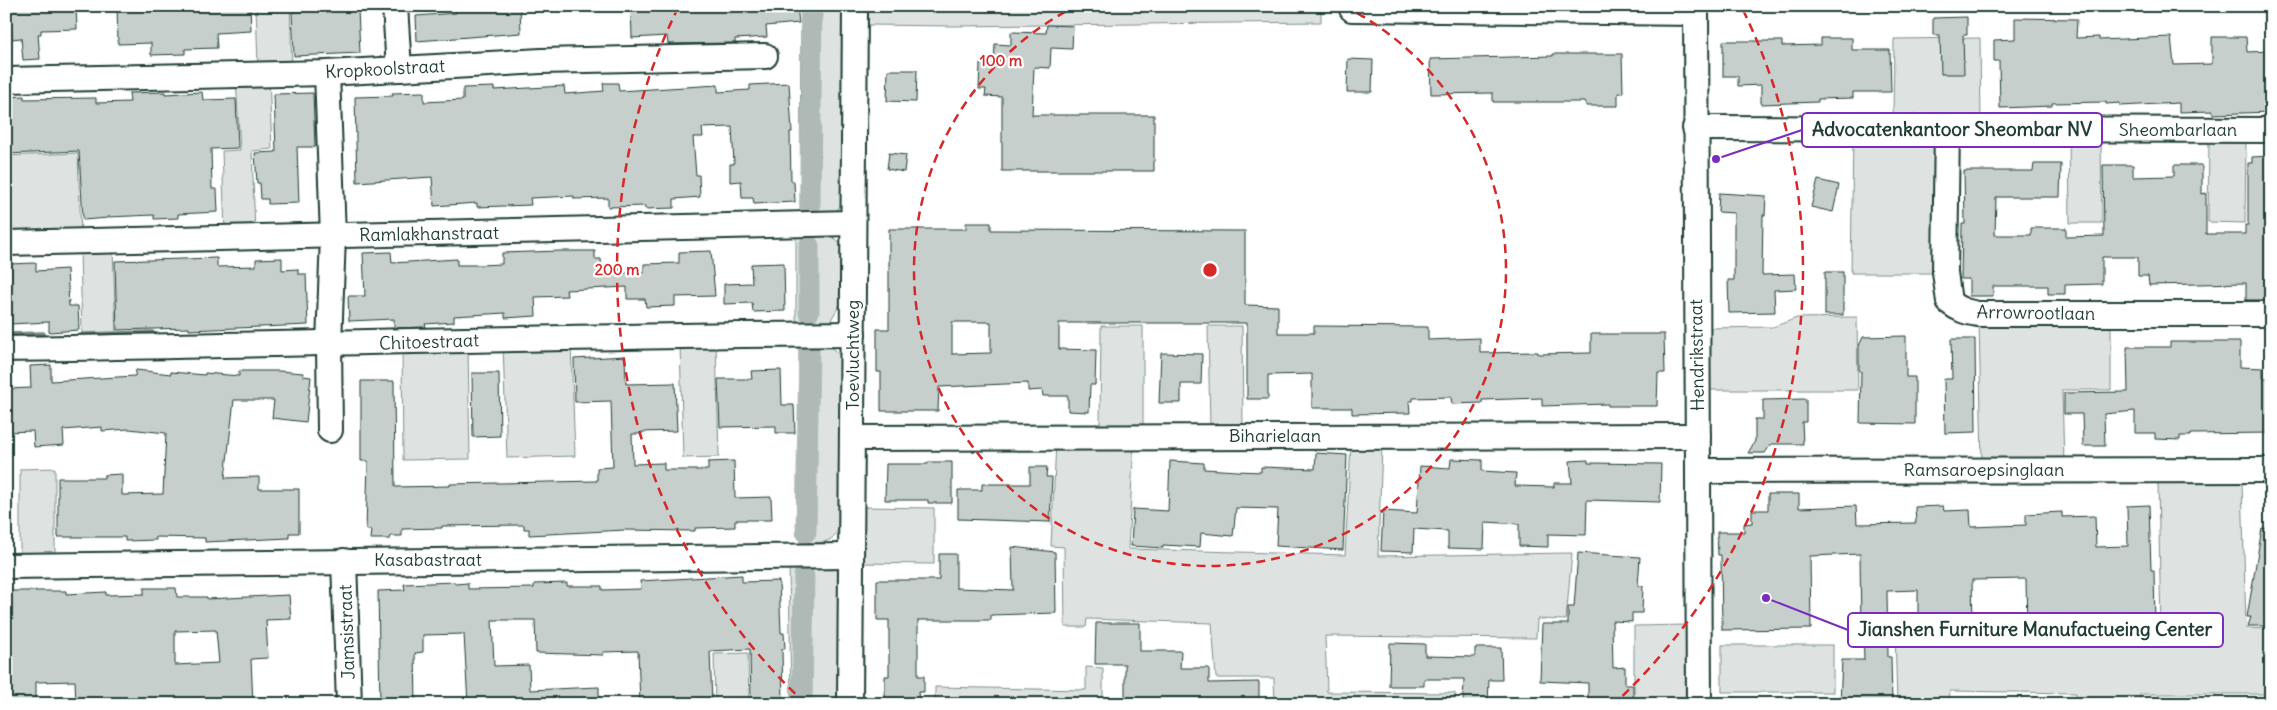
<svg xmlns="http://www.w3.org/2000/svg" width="2277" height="710" viewBox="0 0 2277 710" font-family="Delius,sans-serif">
  <rect width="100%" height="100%" fill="#fff"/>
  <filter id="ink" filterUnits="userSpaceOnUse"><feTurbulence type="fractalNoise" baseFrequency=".02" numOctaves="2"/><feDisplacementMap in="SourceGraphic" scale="10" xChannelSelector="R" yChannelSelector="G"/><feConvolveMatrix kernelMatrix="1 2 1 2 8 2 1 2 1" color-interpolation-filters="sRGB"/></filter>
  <g filter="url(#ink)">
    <g fill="#dee3e2" stroke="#7e908b">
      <path d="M6 6H9L11 64H6Z"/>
      <path d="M256 6H290L292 65 258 66Z"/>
      <path d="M801 6H847L843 202 834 214 800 218Z"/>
      <path d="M867 6H1321V22L953 26 868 25Z"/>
      <path d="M1980 38 1981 121H1893L1894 39Z"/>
      <path d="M269 77 272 149 252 151 255 232 225 233 222 151 240 150 236 78Z"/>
      <path d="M1853 135H1935L1940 273H1851Z"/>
      <path d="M2069 135H2101L2102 223H2070Z"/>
      <path d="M2209 136H2246L2245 223 2208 222Z"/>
      <path d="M78 153 81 236 9 239 6 156Z"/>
      <path d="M796 234 831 235 843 247V299L828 325 796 328Z"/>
      <path d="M113 246 116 341 82 342 80 247Z"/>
      <path d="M1857 317 1858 390H1708V328L1773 327 1797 318Z"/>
      <path d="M2111 320V390H2062L2064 463 1982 464 1979 321Z"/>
      <path d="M1101 326H1143V429L1100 428Z"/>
      <path d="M1208 326H1242L1243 426 1210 427Z"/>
      <path d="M716 342 719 457 683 458 680 343Z"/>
      <path d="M799 342 827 344 841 356 840 519C837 546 822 543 800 542Z"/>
      <path d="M571 344 575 456 507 458 503 346Z"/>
      <path d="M468 348 470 459 403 460 402 349Z"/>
      <path d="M1056 443H1134L1128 549 1345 555 1351 444 1382 445 1378 556 1572 553 1566 620 1537 619 1536 638 1325 636 1327 692 1455 693 1456 704H1275L1274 678H1216L1212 623 1087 619 1086 627H1065L1064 547 1051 546Z"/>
      <path d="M55 468V557H20V469Z"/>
      <path d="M2242 480 2246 628 2271 629V694H2140V704H2076V693L1950 691 1949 704H1897L1895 632 2161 629 2158 482Z"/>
      <path d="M861 507 934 508V564L860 563Z"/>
      <path d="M789 563 836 565 840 576 841 704H791Z"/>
      <path d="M1689 625V704H1634V626Z"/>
      <rect x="1722" y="645" width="111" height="47"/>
      <path d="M748 653 749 704H715L714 654Z"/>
      <path d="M1086 667 1103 668V704H935V687L1086 690Z"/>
    </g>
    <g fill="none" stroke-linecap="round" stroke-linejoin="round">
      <g stroke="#758883" stroke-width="5.5">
        <path d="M6 335 43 334"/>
        <path d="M83 335 152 333"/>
      </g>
      <g stroke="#afbab7" stroke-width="21">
        <path d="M810 204 812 6"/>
        <path d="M809 246V312"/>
        <path d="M806 532 809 350"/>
        <path d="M802 704 804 576"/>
      </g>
    </g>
    <g fill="#c7cfcc" stroke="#1f3d34" fill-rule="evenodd">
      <path d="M10 6H76L77 29 41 30V34H38L40 59 23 60 21 38 12 39Z"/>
      <path d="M117 6H179V8L250 6 251 31 216 33 217 48 185 49V54L151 55V43L118 44Z"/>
      <path d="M520 6 521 33 417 41 416 16 456 13 455 7Z"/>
      <path d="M631 6H797L799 23 766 26 767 37 735 39V43L668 44 667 36 632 38Z"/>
      <path d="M358 9 360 53 294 56 292 12Z"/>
      <path d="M1967 17V35H1963L1964 74H1941L1940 35H1933V18Z"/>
      <path d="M2015 18 2077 19 2076 38 2099 37V40L2171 37 2174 65 2212 64V37H2246L2247 52 2271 51V112L2213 114V111L2179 112V103L2120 106V103L2106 104V102L2052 103V106L2000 108 1999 61H1994V40L2015 39Z"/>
      <path d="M1047 25 1073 26 1072 49 1051 48 1050 68 1034 67 1032 115H1154V171H1002V97L985 96 986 89H979L980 64H994L995 44 1011 45V32L1046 33Z"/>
      <path d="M1821 38H1852V50H1890L1891 92H1853V98L1818 99V102L1761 104V85L1738 86V76H1723V41H1782V46L1821 45Z"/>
      <path d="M1553 54H1622L1623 93H1618V106H1586V102H1493V93L1431 94 1430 59 1553 56Z"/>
      <path d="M1348 59 1373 60 1372 92H1347Z"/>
      <path d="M888 70H917L916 102 887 101Z"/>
      <path d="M603 83H618L619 91 718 85V92L750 90V85L789 83 792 132H790L791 181H794L795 202 754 204 753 198H742L741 181 730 182V164H734L732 127 702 128 703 137H693L696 175H699L700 197 674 199V208L645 209V206L608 207V198L574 199V196L530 198 531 205 477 207V203L434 206 432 177 357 182 355 97 393 96 392 93 424 92V102L463 100V88L494 87V90L564 86 565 94 604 91Z"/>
      <path d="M165 92V94L202 92 203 100 236 99 238 148 211 149 212 189H217L218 212 178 214V218L154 219V215L108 217V218L83 220 79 151 6 154V97L24 96V99L96 98V103L130 102 129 93Z"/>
      <path d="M313 93 315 147H297L299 203 268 204V199H261L260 183H257L255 153 276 152 274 94Z"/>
      <path d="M889 153 906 155 904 172 887 169Z"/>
      <path d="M2271 156V300H2246V283L2149 285 2148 276H2138V257H2102V284L2065 285V294H2048V286H1993V296H1969V279H1961L1962 224H1965L1964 171H2033L2034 164H2061L2060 197H1996L1995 235H2031V228H2066V237L2104 236 2103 165H2133V177L2174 176V165H2202V194L2206 193V234H2245V225H2248V163H2252V157Z"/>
      <path d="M1818 180 1839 185 1833 212 1811 207Z"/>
      <path d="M1719 193 1766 196 1765 215H1763L1762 275 1795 274 1796 289 1774 290 1775 312 1729 313 1728 280H1734V213L1718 212Z"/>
      <path d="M966 223H991V230L1245 231V305L1278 306V333H1314V326L1428 327V340L1480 338V353L1538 352V354L1591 353V334H1664L1665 373H1658L1657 406H1608V404L1542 406V398L1482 400V403L1452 404 1451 397 1413 398V401H1409L1410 413 1352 414V408H1312V374L1268 375V399H1247V323H1059V349L1096 350 1095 385H1090L1089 412 1068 411V396H1043L1042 390 1028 391V383L939 387 938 411H881V372H877V329H889V229H966ZM952 322H991V353L952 354Z"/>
      <path d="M560 251H595V259H601L602 273H644V264L679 263V252L711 251 715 296 675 297V306L646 307 645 299H627V287L566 290 567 296 535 297 536 316 505 318V313L454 316V322L425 324 426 327 394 328V319L349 321 348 296H365L363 253 391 252 392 263 457 259V265H480L502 264V253Z"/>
      <path d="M217 258V267L256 266V259L282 258V270L298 269V274H306L308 325 189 330V328L117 330 115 261Z"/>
      <path d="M36 263V271L67 269 69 306H78L79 330 49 332V322L10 324 8 264Z"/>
      <path d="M784 263 785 311 753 312 752 303 724 304V284L752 283 751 264Z"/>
      <rect x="1825" y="272" width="18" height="43"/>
      <path d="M1906 336V377H1915V424L1860 423 1861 371H1859V346L1863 337Z"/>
      <path d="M1951 339H1975L1976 432 1945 433 1944 379H1952Z"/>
      <path d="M2170 342H2240V367L2263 368V378H2271V433L2191 434V436H2180V440L2155 439V433H2135V411L2104 414 2105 446H2083L2082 414H2064V393L2128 392 2127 347H2170Z"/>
      <path d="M1161 353 1202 354 1201 384H1181V403H1159Z"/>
      <path d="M625 356 626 384 675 383 677 431 642 432V434H632L633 464 664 463V470H708V462L734 461 735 498 771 497 772 520H735V527L695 528V531L625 530 529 535V529H524V525L442 526V528L402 529V536H391L390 539H370L371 530H366L368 461H361V381H394L395 487 450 486V484L597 481V468L613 467 611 401 575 402 574 359Z"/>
      <path d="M51 365V381L135 376 136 370 171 374V372L205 375V373L239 376V371H279L303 373V376L311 377 306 422 272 418 274 400H234L225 478 259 477V489H299V533H289V538L205 542V538L156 537V540L125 541V537H58V478H104V475L122 474V495L163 494 166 433 129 429 102 431V427L63 430 64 445 34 447 33 431 6 432V389L31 388 30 366Z"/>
      <path d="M781 370 782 405H794L795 433H776V426L720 427 718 379H752L751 371Z"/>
      <path d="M472 373H499L500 436 473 437Z"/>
      <path d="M1806 399V422H1802L1803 444H1771L1765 453H1748L1755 441V419H1763V400Z"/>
      <path d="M1316 453 1347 455 1343 550 1276 546 1278 509 1236 508 1233 536 1201 533 1200 547 1163 545V548L1131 546 1133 509 1168 511 1170 461 1204 463V469L1237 471 1261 472V467L1315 469Z"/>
      <path d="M1451 459 1482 460V471L1516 473 1515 486 1554 487V483H1572L1570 461 1588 460V463L1661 464 1660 502 1587 500 1586 535 1548 534V547L1519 546V524L1485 522 1484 549 1448 548V531L1414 529 1413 552 1381 551 1383 511 1417 513 1420 466 1450 468Z"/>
      <path d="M928 462H952V503H928V500H885L886 464H928Z"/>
      <path d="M1030 467H1047L1046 477H1052L1050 522 958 519V490H982V484H1030Z"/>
      <path d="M1768 494H1799V508L1856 506 1857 524 1916 523 1915 507 1943 506 1944 511 1970 510 1971 527 2026 525V514L2062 512V517L2095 516 2096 547 2128 546 2127 506 2149 505 2151 570H2154L2155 623 2074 626V624L2027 626 2026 579 1972 580 1973 626 1918 627V590L1887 591 1888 657H1891L1892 704H1840L1842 660H1864L1863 629H1861L1860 554 1810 556 1811 629 1722 630 1721 555H1718L1717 532H1744V524L1752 523V510H1768Z"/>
      <path d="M2262 528 2271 529V626H2248L2251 617H2247Z"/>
      <path d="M1012 547 1055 552 1056 613 991 615V620H918V676H924V692H918L919 703H885V676H889V620H877V580H939V554H956V588L1013 590Z"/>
      <path d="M1578 553 1640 557 1638 586H1643L1642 613H1632V622L1612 621 1613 668 1625 667V685H1633V704H1588V683L1540 681 1542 624H1568V607H1574Z"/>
      <path d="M742 575V582L779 581 781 633H784L785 649H782L783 704H751L750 649 710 651 712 704H640L638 651 603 652V655L536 653 535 620H492L494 666 529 665 530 690 599 687V704H468L464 634 423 635V652L415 653 416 704H380L378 591 405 590 404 584 455 582V584L468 583V589L534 588V584L567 583V586H602V590L641 589 640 581Z"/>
      <path d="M144 588H176L177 597H207V599L289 595 291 619 266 620 268 658 251 659 253 704H76L75 681 36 682V704H6V591H66V594L106 592V595L144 594ZM216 630 219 663 175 665V631Z"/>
      <path d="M1096 623H1140V651H1181L1180 668H1209V683L1259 682V704H1125V664H1095Z"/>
      <path d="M1390 643 1425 644V656L1475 657V648H1501L1502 680H1489L1488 704H1463L1464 679H1424V686H1389Z"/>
    </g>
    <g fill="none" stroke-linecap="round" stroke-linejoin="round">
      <defs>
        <g id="minor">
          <path d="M395 6 399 69"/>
          <path d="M1696 6 1699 704"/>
          <path d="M1352 9 1696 13"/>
          <path d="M327 73 333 236 329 344 330 430"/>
          <path d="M6 80 327 73 541 61 765 56"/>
          <path d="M1695 128 2271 130"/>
          <path d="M1947 128 1945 272 1949 302C1959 310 1966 312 1978 314H2271"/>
          <path d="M6 243 852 223"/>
          <path d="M6 349C288 345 570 336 853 334"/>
          <path d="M852 438 1698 436"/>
          <path d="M1698 471 2271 470"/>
          <path d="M344 561 349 704"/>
          <path d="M6 566 850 556"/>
          <path d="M850 704 855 6"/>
        </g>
      </defs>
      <use href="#minor" stroke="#1f3d34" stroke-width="28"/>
      <use href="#minor" stroke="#fff" stroke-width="24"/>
    </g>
  </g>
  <g fill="none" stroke="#d62828" stroke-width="2.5" stroke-dasharray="9 6">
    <path d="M1344 6A296 296 0 1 1 1076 6"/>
    <path d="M806 704A593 593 0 0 1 677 10M1743 10A593 593 0 0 1 1614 704"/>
  </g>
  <g text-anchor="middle" stroke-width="4.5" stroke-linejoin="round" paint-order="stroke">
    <g font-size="18" fill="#1f3d34" stroke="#fff">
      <text transform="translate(385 69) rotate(-3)" y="6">Kropkoolstraat</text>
      <text x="2178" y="136">Sheombarlaan</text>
      <text transform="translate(429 234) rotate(-1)" y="6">Ramlakhanstraat</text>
      <text transform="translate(2036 313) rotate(1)" y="6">Arrowrootlaan</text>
      <text transform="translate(429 342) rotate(-2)" y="6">Chitoestraat</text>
      <text transform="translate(853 355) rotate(-90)" y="6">Toevluchtweg</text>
      <text transform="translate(1697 355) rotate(-91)" y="6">Hendrikstraat</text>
      <text x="1275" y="442">Biharielaan</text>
      <text x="1984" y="476">Ramsaroepsinglaan</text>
      <text x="428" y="566">Kasabastraat</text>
      <text transform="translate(347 632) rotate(-92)" y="6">Jamsistraat</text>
    </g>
  </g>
  <circle cx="1210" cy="270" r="8" fill="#d62828" stroke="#fff" stroke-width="2.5"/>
  <g font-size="15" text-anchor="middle" font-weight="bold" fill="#d62828" stroke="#fff" stroke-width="4.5" stroke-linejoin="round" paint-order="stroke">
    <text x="1001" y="66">100 m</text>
    <text x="617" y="275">200 m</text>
  </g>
  <path fill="none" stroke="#7b2cbf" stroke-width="2" d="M1716 159L1802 130M1766 598L1848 630"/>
  <g fill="#7b2cbf" stroke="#fff" stroke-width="2">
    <circle cx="1716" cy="159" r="5"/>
    <circle cx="1766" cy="598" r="5"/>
  </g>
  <g fill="#fff" stroke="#7b2cbf" stroke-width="2">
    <rect x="1802" y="113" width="300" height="34" rx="5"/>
    <rect x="1848" y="613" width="375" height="34" rx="5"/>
  </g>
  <g font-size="19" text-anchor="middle" font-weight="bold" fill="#1f3d34">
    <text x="1952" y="136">Advocatenkantoor Sheombar NV</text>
    <text x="2035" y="636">Jianshen Furniture Manufactueing Center</text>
  </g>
  <rect width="2277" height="710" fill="none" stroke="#fff" stroke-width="25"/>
  <rect x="12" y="12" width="2252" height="685" fill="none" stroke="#1f3d34" stroke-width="2" filter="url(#ink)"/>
</svg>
